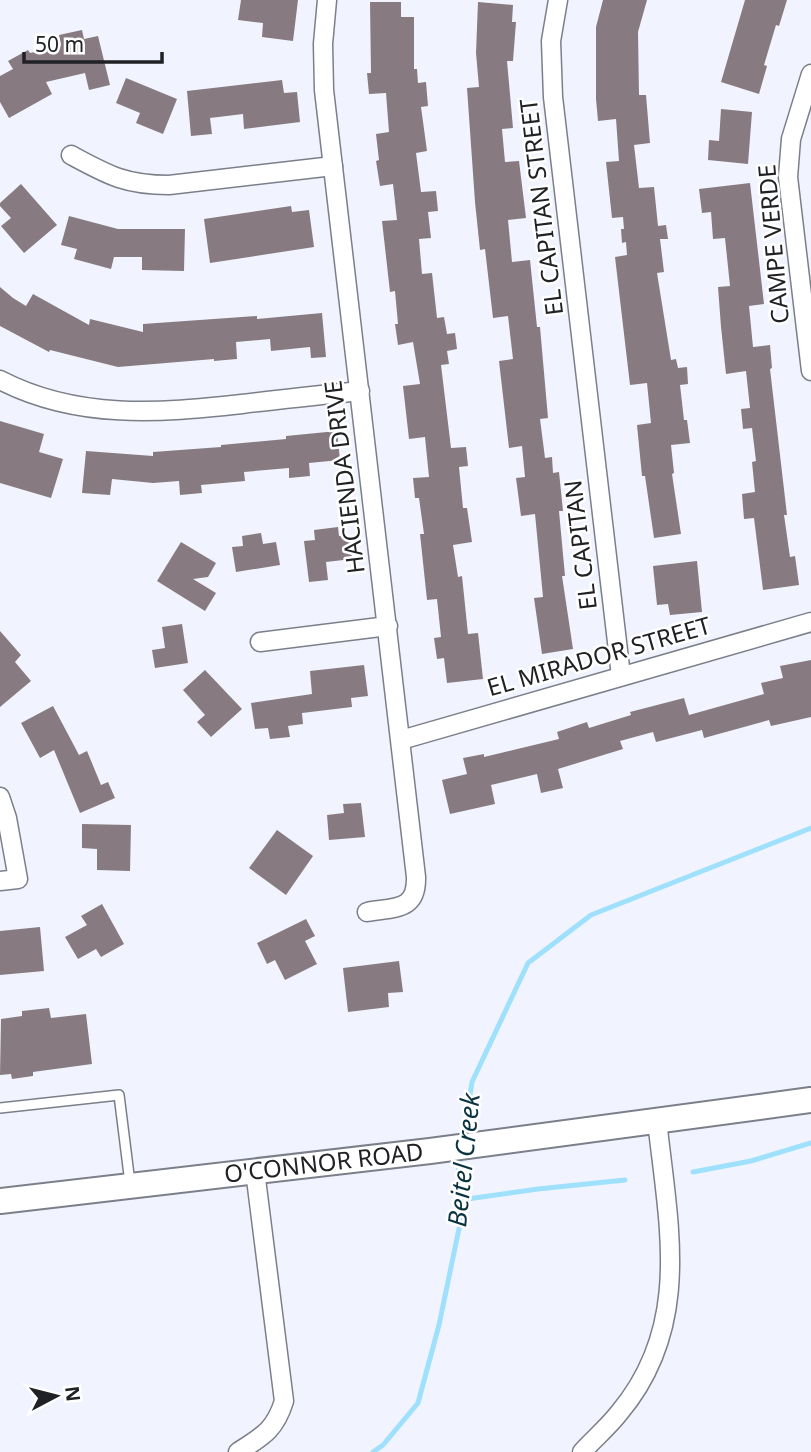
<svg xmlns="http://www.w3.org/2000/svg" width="811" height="1452" viewBox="0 0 811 1452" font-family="'Noto Sans',sans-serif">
  <rect width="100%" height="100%" fill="#f1f4fe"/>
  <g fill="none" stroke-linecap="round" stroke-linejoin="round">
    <g stroke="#9fe1fc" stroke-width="5">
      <path d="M463 1139 472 1082 528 963 591 915 811 828"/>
      <path d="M693 1172 751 1161 811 1143"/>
      <path d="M460 1200 538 1189 625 1180"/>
      <path d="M373 1452 383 1445 418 1403 439 1325 461 1219 458 1173 461 1155"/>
    </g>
  </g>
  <g fill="#877b81">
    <path d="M241 0H298L293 41 262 37 263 23 238 20Z"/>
    <path d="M603 0H647L638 32 639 95H646L650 143 634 145 639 188 654 187 658 226 666 225 668 239H660L664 272 657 273 671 360 676 359 678 368 687 367 688 384 680 385 684 420H687L690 443 671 445 674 473 672 474 681 534 654 538 645 476H642L637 425 651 423 647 383 630 385 615 257 627 255 626 242 622 243 621 229H624L623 217 612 218 606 162 619 161 616 119 598 121 596 99V27Z"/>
    <path d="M745 0H787L779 26 776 25 764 65 767 66 759 94 721 82Z"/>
    <path d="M370 2H401V17H414V69H417L418 83 426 82 428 106 421 107 427 151 416 153 421 192 436 191 438 211 428 212 431 238 419 239 422 274 432 273 437 318 444 317 447 334 455 333 457 349 447 351 449 364 441 365 451 448 466 447 468 466 459 467 463 508H467L472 542 453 545 458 577 462 576 468 634 478 633 483 679 447 683 444 658 437 659 434 638 441 637 437 599 427 600 420 534H424L419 498H415L413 478 429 477 425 437 409 439 403 386 420 384 413 342 398 345 395 324H398L395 291 390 292 382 221 397 220 393 184 380 186 376 161 379 160 376 134 389 132 386 93 369 94 367 73H371Z"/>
    <path d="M478 2 513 5 512 22H516L513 61H507L513 128 502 129 505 162 519 161 526 218 508 220 512 262 530 260 537 327H540L548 418 540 419 545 458 552 457 553 473 559 472 563 511H559L565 576H562L573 649 542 654 534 598 543 597 535 514 521 516 516 478 525 477 522 446 509 448 499 361 513 359 508 316 493 318 485 249 480 250 475 202 467 88 479 87 476 53Z"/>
    <path d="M82 30 84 39 98 36 110 85 89 90 85 73 46 82 52 94 9 118 0 102V76L13 69 8 61 28 50 30 53 61 46 59 35Z"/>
    <path d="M126 78 177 99 163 134 136 123 140 113 116 103Z"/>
    <path d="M282 80 284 93 297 92 300 122 244 129 243 114 210 118 212 134 191 136 187 91Z"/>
    <path d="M721 109 752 112 748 164 708 160 709 140 719 141Z"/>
    <path d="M750 183 764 304 749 306 753 347 770 345 772 368 770 369 787 515H784L790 557 795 556 799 585 763 590 754 518 744 519 742 494 755 492 752 462 756 461 752 428 743 429 741 409 750 408 746 371 726 374 721 327 718 287 730 286 725 238 713 239 711 212 702 213 699 189Z"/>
    <path d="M21 184 57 225 24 253 1 226 11 218 0 206V203Z"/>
    <path d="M291 206 292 212 309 210 314 247 210 263 204 219Z"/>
    <path d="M69 216 118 229H185L184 271 142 270V257H114L111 269 74 259 77 249 61 245Z"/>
    <path d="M0 287 13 298 26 306 33 294 89 325 90 319 143 332V324L257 316V319L322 313 326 357 311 358 310 347 271 351 270 339 236 342 237 359 214 361V359L118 367 50 350 49 352 0 326Z"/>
    <path d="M0 421 44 434 39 452 63 459 51 498 0 483Z"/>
    <path d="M337 431 340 460 309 463 310 476 289 478V468L244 472 245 481 201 485 202 493 180 495 179 481 153 483 112 479 110 495 82 493 86 451 153 456V452L221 447V445L286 439V436Z"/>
    <path d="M338 527 339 536 350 535 352 559 326 562 328 580 309 582 304 541 315 540 314 530Z"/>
    <path d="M261 533 263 544 276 542 280 565 236 572 232 547 243 546 242 536Z"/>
    <path d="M181 542 216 563 208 577 193 579 216 593 205 611 157 581Z"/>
    <path d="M697 561 702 612 670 615 668 604 657 605 653 566Z"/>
    <path d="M182 624 188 663 155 668 152 650 165 648 162 627Z"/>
    <path d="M0 631 21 655 15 662 31 681 0 707Z"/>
    <path d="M811 660V717L771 726 769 720 704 738 702 730 656 742 653 732 620 741 623 749 558 769 563 788 541 793 537 774 491 785 495 804 450 814 442 780 467 774 463 758 484 754V757L559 739 557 732 587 722 589 728 631 715 630 712 684 698 689 715 764 694 761 683 783 678 780 666Z"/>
    <path d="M364 665 368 696 351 698 352 707 302 713 303 724 288 726 290 737 270 739 268 728 255 729 251 703 312 694 310 671Z"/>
    <path d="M205 670 242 709 211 737 197 722 205 715 183 690Z"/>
    <path d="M53 706 79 755 87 751 101 785 108 782 115 798 80 813 54 750 40 758 21 723Z"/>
    <path d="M361 803 365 837 329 840 327 815 344 813 343 804Z"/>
    <path d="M82 824 131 825 130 871 97 870V849L82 848Z"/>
    <path d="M277 830 313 856 286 895 249 868Z"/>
    <path d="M102 904 124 944 101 957 96 949 78 959 65 937 87 925 81 916Z"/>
    <path d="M306 919 315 936 305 941 317 964 285 980 275 960 267 964 257 943Z"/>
    <path d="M40 927 44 971 0 975V931Z"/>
    <path d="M399 961 403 992 388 993 389 1007 348 1012 343 968Z"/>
    <path d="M49 1008 51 1018 86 1014 92 1064 33 1072V1076L12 1079 11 1074 0 1075 1 1019 22 1016V1011Z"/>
  </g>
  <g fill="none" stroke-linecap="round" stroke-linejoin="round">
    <defs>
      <path id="lane" d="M0 1108 119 1095 130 1183"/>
      <g id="street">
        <path d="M327 0 323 44 324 90 416 877C417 911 395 907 367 912"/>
        <path d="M558 0 551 41 553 97 621 676"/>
        <path d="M811 74 791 139 788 177 811 371"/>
        <path d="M71 155C108 175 125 185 169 185L333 166"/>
        <path d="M0 380C77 420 160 413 242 404 282 399 321 395 360 391"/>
        <path d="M260 642 388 626"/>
        <path d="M401 740 811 622"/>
        <path d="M0 797 7 818 18 879 0 881"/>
        <path d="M238 1452C263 1436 275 1430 284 1401L255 1171"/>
        <path d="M582 1452C594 1439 608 1427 619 1413 693 1325 668 1224 657 1120"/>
      </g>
      <g id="secondary">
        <path id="s1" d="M0 1201 430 1151 811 1100"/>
      </g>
    </defs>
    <use href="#lane" stroke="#7b7f89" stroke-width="12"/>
    <use href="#street" stroke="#7b7f89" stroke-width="21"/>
    <use href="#secondary" stroke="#7b7f89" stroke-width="28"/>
    <use href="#lane" stroke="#fff" stroke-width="9"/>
    <use href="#street" stroke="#fff" stroke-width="18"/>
    <use href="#secondary" stroke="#fff" stroke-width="24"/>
  </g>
  <g text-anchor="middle" stroke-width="5" stroke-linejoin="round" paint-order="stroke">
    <g font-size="24" fill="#202125" stroke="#fff">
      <text transform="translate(542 207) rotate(-97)" y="8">EL CAPITAN STREET</text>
      <text transform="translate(774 244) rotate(-95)" y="8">CAMPE VERDE</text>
      <text transform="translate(345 477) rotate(-97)" y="8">HACIENDA DRIVE</text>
      <text transform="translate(581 545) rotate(-97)" y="8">EL CAPITAN</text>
      <text transform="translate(599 657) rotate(-16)" y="8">EL MIRADOR STREET</text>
      <text dy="8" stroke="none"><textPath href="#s1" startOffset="326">O'CONNOR ROAD</textPath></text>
    </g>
    <g font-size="26" font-style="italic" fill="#0b3441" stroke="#fff">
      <text transform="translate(464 1160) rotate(-84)" y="9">Beitel Creek</text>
    </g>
  </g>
  <g transform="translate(56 1396) rotate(83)" stroke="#ffffff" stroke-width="5" paint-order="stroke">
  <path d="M0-5L12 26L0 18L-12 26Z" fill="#202125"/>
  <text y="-10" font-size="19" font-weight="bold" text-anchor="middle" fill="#202125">N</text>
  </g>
  <path d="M24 52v10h138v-10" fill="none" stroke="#202125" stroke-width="3.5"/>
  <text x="35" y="52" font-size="21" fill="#202125" stroke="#ffffff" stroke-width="5" paint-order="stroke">50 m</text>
</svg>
